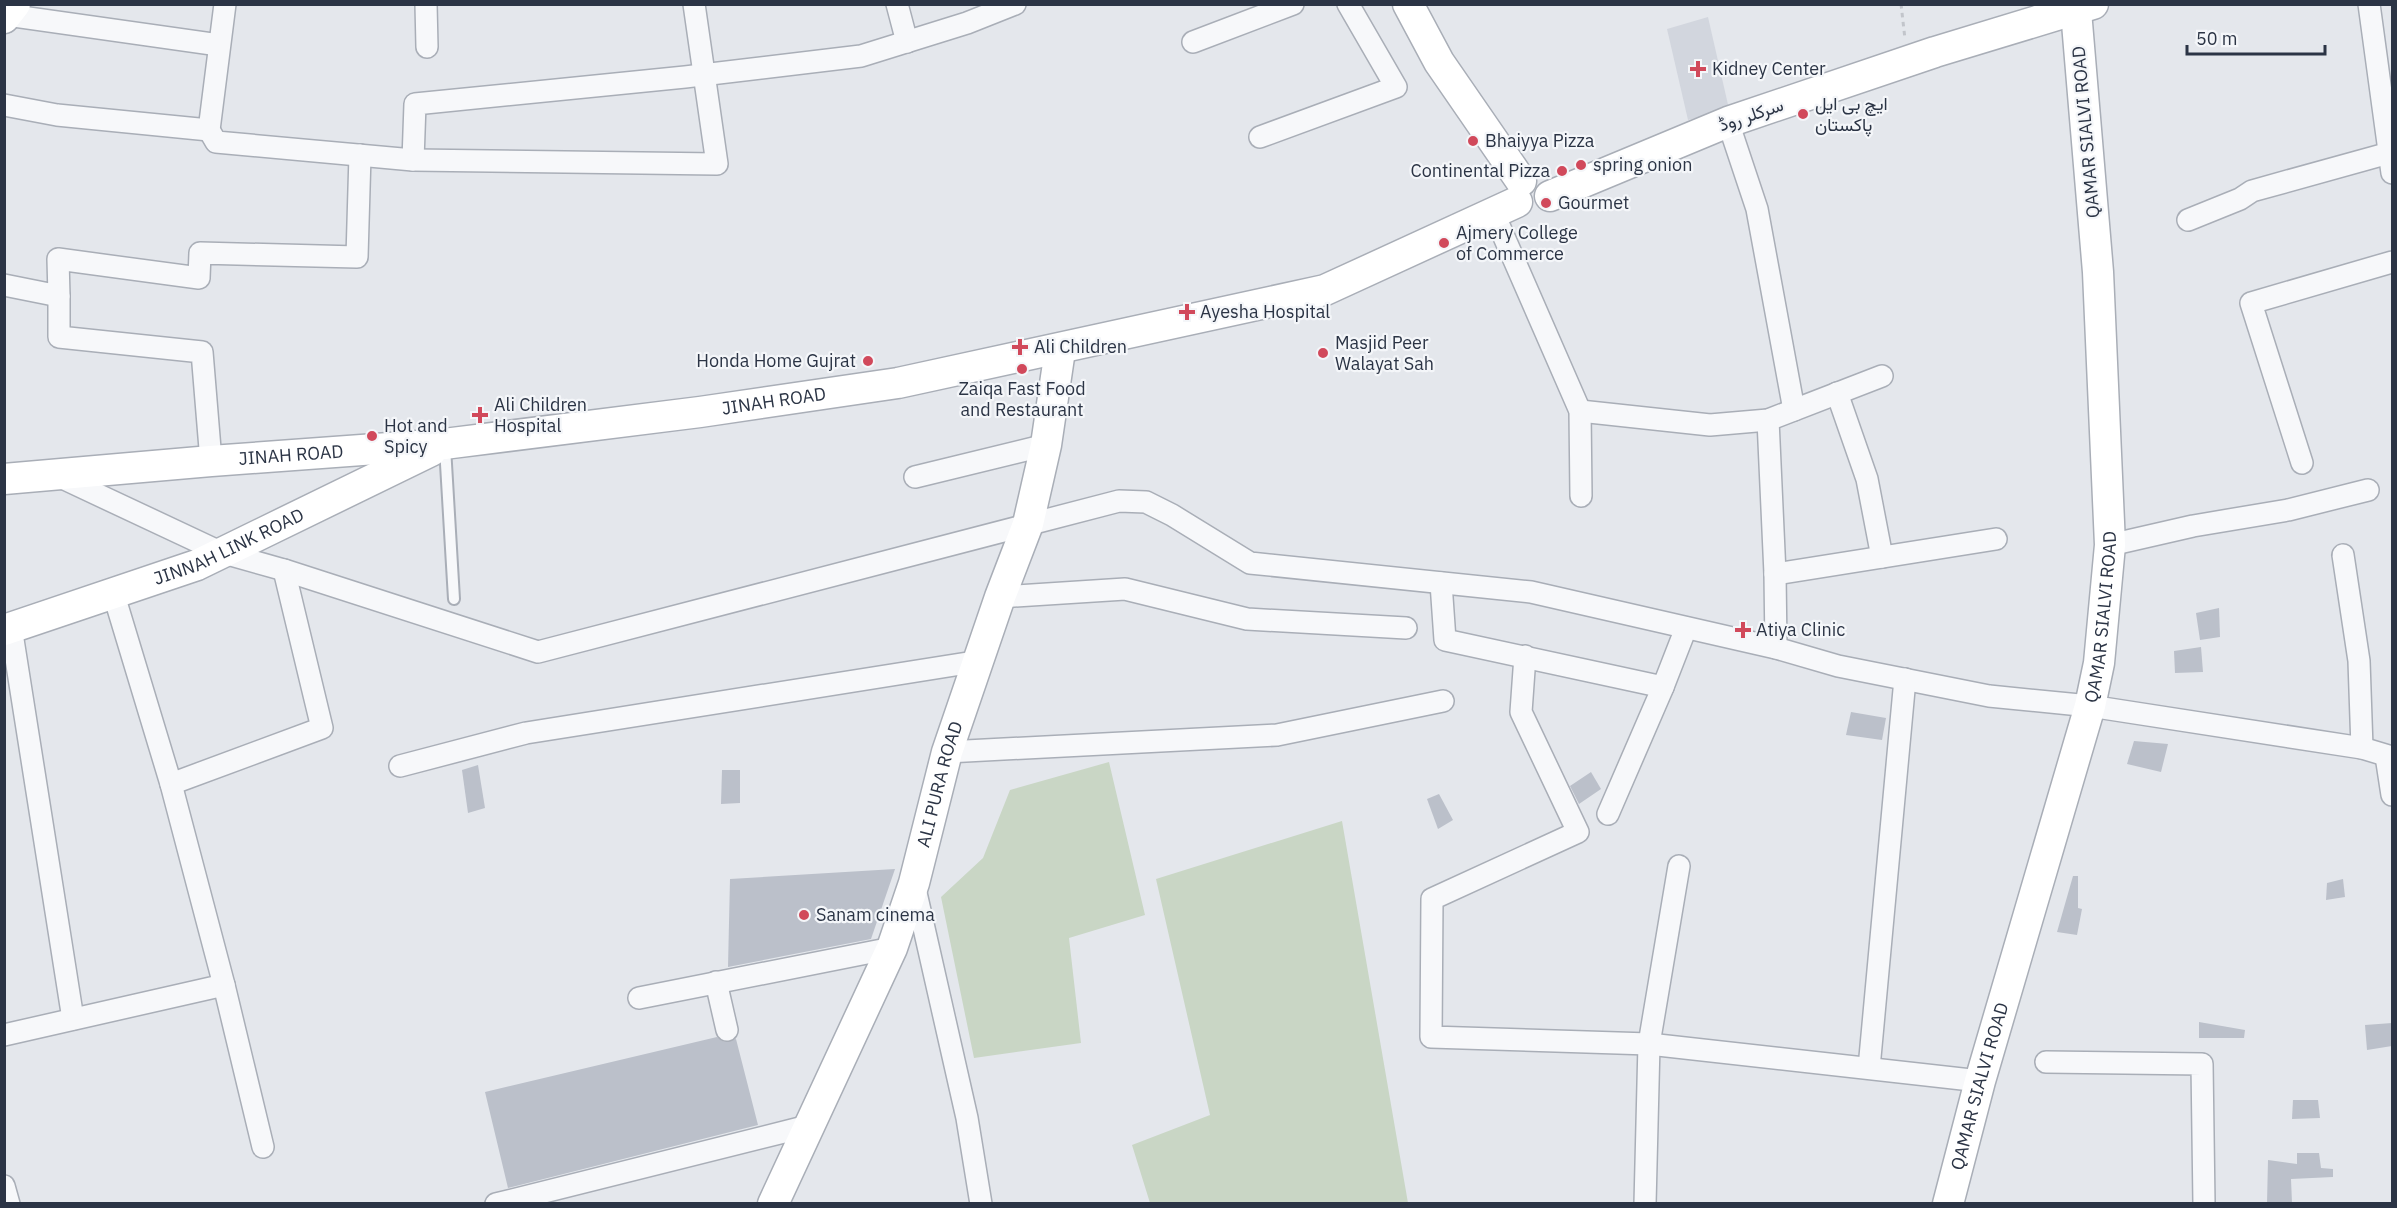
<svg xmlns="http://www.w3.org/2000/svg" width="2397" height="1208" viewBox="0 0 2397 1208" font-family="'IBM Plex Sans',Vazirmatn,sans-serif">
  <rect width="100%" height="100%" fill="#e4e7ec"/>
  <path fill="#d2d6de" d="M1708 17 1729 109 1688 120 1667 29Z"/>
  <g fill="#c9d6c5">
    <path d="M1109 762 1145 915 1069 938 1081 1043 974 1058 941 897 983 858 1010 790Z"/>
    <path d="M1342 821 1408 1203H1150L1132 1145 1210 1115 1156 879Z"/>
  </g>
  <g fill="#bbc0ca">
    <path d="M2219 608 2220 637 2200 640 2196 613Z"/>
    <path d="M2201 647 2203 672 2175 673 2174 651Z"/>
    <path d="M1851 712 1886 718 1882 740 1846 735Z"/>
    <path d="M2134 741 2168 744 2161 772 2127 764Z"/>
    <path d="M478 765 485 808 468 813 462 770Z"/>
    <path d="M722 770H740V803L721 804Z"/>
    <path d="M1591 772 1601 789 1579 804 1570 786Z"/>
    <path d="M1439 794 1453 820 1438 829 1427 799Z"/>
    <path d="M895 869 871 939 728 967 730 879Z"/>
    <path d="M2073 876H2078V908L2082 909 2077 935 2057 932Z"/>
    <path d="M2343 879 2345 897 2326 900 2327 883Z"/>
    <path d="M2199 1022 2245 1030 2244 1038H2199Z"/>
    <path d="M2392 1023V1046L2367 1050 2365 1025Z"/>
    <path d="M717 1037 724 1042 736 1039 758 1125 508 1188 485 1092Z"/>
    <path d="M2293 1100H2318L2320 1118 2292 1119Z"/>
    <path d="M2297 1153H2319L2321 1168 2333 1169V1177L2291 1179 2292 1203H2267L2268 1160 2297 1164Z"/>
  </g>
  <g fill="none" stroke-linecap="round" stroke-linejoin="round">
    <defs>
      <path id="lane" d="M445 447 454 599"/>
      <g id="street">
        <path d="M426 4 427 47"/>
        <path d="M897 4 907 42"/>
        <path d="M2369 4 2392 173"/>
        <path d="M7 15 219 45"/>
        <path d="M1193 42 1293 4"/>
        <path d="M4 105 57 115 209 130 225 4"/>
        <path d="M1728 122 1757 209 1794 410"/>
        <path d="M209 130 216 142 413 160 415 104 685 77 861 56 967 23 1015 4"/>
        <path d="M1260 137 1396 87 1348 4"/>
        <path d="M413 160 717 164 694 4"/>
        <path d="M1494 214 1580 411 1581 496"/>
        <path d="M2188 220 2240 199 2252 191 2389 153"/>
        <path d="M4 285 59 296 58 259 199 278 200 253 357 257 360 155"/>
        <path d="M59 296V337L202 352 211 461"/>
        <path d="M1837 393 1867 479 1882 557"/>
        <path d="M1580 411 1710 425 1768 420 1882 376"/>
        <path d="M1768 420 1775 574 1776 648"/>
        <path d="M2302 463 2251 303 2392 262"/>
        <path d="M56 475 220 552 284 570 538 652 1119 501 1146 502 1172 515 1250 563 1531 592 1776 648 1838 666 1989 696 2090 706 2362 748 2392 757"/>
        <path d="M915 477 1046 445"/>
        <path d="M2110 545 2193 526 2288 510 2368 490"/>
        <path d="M2343 555 2359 661 2362 748"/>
        <path d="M1775 574 1996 539"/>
        <path d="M1441 583 1445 640 1663 687 1686 628"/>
        <path d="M1000 597 1125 589 1247 619 1406 628"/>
        <path d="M11 627 73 1019"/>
        <path d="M1525 656 1521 712 1578 832 1432 899 1431 1037 1649 1044 1980 1081"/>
        <path d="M947 752 1277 735 1443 701"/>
        <path d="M2386 756 2392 795"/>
        <path d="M400 766 526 733 980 661"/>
        <path d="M171 784 322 728 284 570"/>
        <path d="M1608 814 1663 687"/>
        <path d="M914 884 967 1118 981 1204"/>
        <path d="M716 982 727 1030"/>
        <path d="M224 985 263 1147"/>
        <path d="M639 998 892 948"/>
        <path d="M4 1035 224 985 171 784 113 592"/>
        <path d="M2046 1062 2202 1064 2204 1204"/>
        <path d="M1869 1068 1905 679"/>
        <path d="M4 1186 9 1204"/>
        <path d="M496 1204 808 1126"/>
        <path d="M1645 1204 1649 1044 1679 866"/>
      </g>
      <g id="secondary">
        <path d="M1408 4 1439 62 1521 181"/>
        <path d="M4 18 15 4"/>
        <path d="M1550 196 1728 122 1935 52 2093 4"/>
        <path id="s1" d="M4 479 211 461 444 444 700 412 898 383 1325 290 1517 202"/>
        <path id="s2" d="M4 630 197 565 431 451"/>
        <path id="s3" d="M773 1204 892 948 914 883 947 752 1000 597 1028 524 1046 445 1060 350"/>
        <path id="s4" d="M1948 1204 1980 1081 2090 706 2099 663 2110 545 2098 272 2076 11"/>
      </g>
    </defs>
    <use href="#lane" stroke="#a9aeb7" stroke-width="14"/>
    <use href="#street" stroke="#a9aeb7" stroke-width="24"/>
    <use href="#secondary" stroke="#a9aeb7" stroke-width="33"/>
    <path stroke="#c2c5cb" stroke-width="3" stroke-dasharray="4.5 4.5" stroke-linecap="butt" d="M1901 4 1905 39"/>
    <use href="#lane" stroke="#f7f8fa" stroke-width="10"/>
    <use href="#street" stroke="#f7f8fa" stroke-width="21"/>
    <use href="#secondary" stroke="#fff" stroke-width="30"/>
  </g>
  <g fill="#d1495b" stroke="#f4f6f9" stroke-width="2">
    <path d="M1695 60h6v6h6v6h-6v6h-6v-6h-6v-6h6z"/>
    <circle cx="1803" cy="114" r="6"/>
    <circle cx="1473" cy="141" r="6"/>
    <circle cx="1581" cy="165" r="6"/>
    <circle cx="1562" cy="171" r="6"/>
    <circle cx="1546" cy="203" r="6"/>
    <circle cx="1444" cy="243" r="6"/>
    <path d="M1184 303h6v6h6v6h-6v6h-6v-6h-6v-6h6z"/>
    <path d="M1017 338h6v6h6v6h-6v6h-6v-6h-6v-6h6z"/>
    <circle cx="1323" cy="353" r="6"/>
    <circle cx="868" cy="361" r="6"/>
    <circle cx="1022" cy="369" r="6"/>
    <path d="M477 406h6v6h6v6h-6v6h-6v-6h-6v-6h6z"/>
    <circle cx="372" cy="436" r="6"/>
    <path d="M1740 621h6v6h6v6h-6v6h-6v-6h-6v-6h6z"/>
    <circle cx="804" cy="915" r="6"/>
  </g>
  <g text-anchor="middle" stroke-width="4.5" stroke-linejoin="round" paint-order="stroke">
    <g font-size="18" fill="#2b3445" stroke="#f4f6f9" text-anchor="start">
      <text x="1712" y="75">Kidney Center</text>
      <text x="1815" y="110">ایچ بی ایل<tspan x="1815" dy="21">پاکستان</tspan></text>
      <text x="1485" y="147">Bhaiyya Pizza</text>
      <text x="1593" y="171">spring onion</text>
      <text x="1550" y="177" text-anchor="end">Continental Pizza</text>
      <text x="1558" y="209">Gourmet</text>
      <text x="1456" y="239">Ajmery College<tspan x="1456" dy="21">of Commerce</tspan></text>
      <text x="1200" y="318">Ayesha Hospital</text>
      <text x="1335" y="349">Masjid Peer<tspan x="1335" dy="21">Walayat Sah</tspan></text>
      <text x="1034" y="353">Ali Children</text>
      <text x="856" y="367" text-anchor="end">Honda Home Gujrat</text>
      <text x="1022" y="395" text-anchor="middle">Zaiqa Fast Food<tspan x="1022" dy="21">and Restaurant</tspan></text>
      <text x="494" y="411">Ali Children<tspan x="494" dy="21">Hospital</tspan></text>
      <text x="384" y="432">Hot and<tspan x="384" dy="21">Spicy</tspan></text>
      <text x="1756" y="636">Atiya Clinic</text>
      <text x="816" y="921">Sanam cinema</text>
    </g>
    <g font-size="18" fill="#2b3445" stroke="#f4f6f9">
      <text transform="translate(1751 115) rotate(-19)" y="6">سرکلر روڈ</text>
      <text transform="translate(2086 132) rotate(-95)" y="6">QAMAR SIALVI ROAD</text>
      <text dy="6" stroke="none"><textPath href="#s1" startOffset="774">JINAH ROAD</textPath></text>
      <text dy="6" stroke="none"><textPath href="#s1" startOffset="288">JINAH ROAD</textPath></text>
      <text dy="6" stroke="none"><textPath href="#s2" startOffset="240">JINNAH LINK ROAD</textPath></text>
      <text dy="6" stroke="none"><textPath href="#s4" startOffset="608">QAMAR SIALVI ROAD</textPath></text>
      <text dy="6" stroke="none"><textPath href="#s3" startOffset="453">ALI PURA ROAD</textPath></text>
      <text dy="6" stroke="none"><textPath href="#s4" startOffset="122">QAMAR SIALVI ROAD</textPath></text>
    </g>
  </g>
  <rect width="2397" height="1208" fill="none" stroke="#2b3445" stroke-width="12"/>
  <path d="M2187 45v9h138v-9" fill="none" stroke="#2b3445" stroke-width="3"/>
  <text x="2196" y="45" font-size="18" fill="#2b3445" stroke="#f4f6f9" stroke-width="4.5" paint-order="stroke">50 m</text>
</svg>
